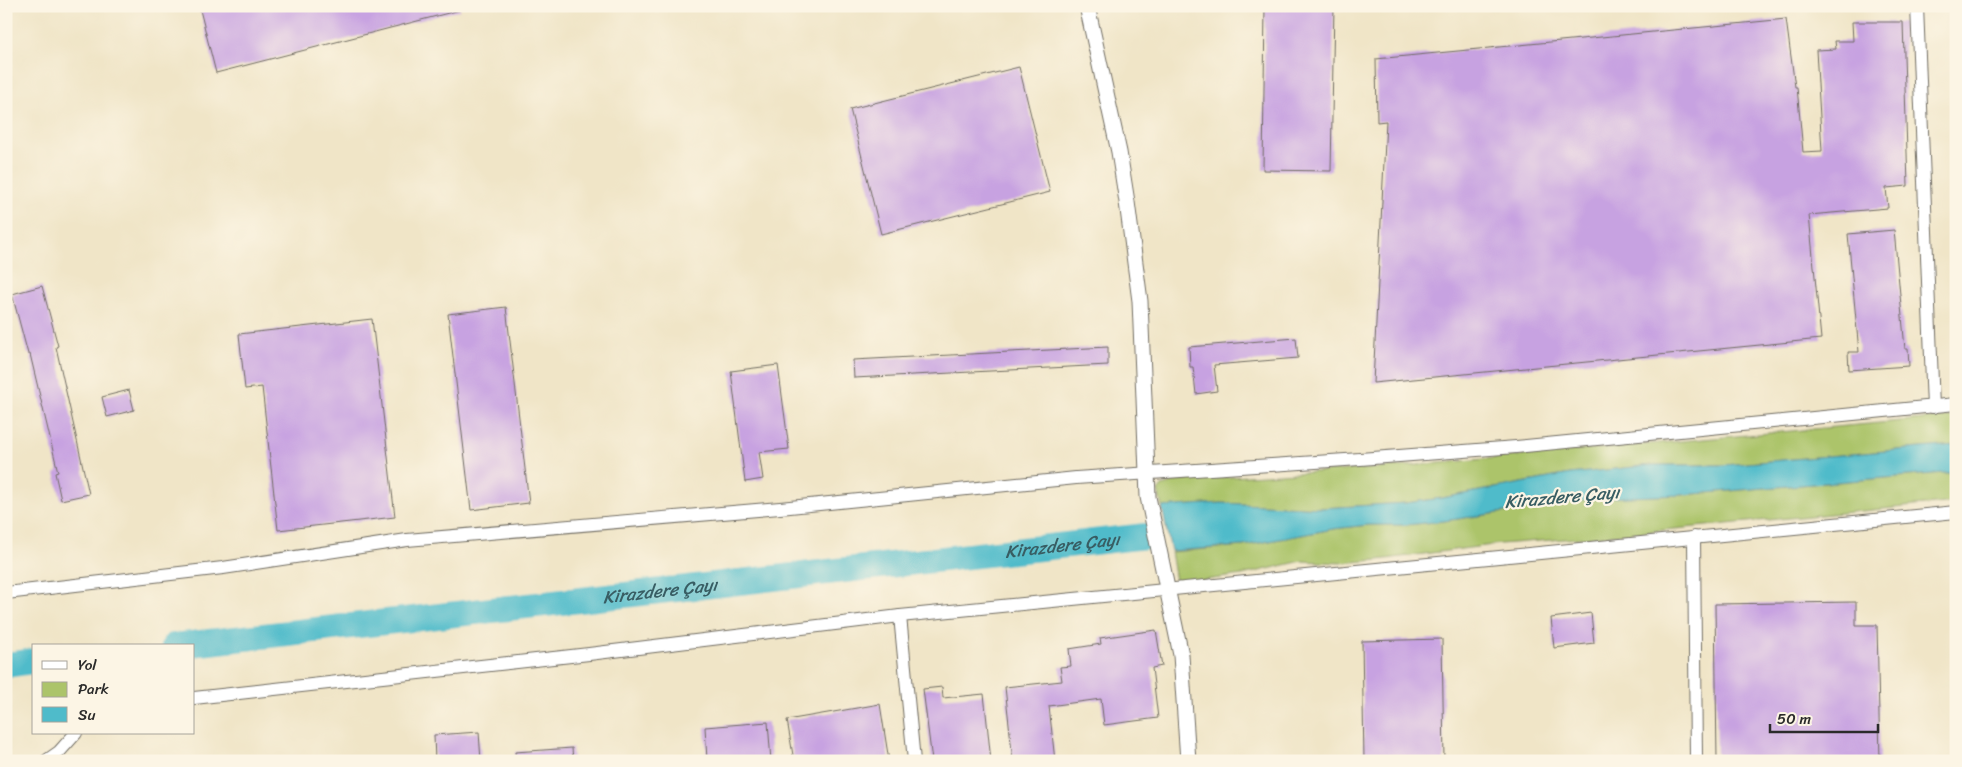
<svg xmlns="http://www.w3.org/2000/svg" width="1962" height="767" viewBox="0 0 1962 767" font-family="Sriracha,sans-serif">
  <rect width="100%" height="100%" fill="#fcf5e5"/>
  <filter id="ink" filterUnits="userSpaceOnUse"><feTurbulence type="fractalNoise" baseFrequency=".02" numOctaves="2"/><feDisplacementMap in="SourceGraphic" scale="10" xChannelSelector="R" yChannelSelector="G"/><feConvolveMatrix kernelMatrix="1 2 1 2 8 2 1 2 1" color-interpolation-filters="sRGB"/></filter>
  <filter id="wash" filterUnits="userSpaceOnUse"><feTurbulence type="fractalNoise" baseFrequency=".0096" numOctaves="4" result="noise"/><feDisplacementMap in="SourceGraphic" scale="20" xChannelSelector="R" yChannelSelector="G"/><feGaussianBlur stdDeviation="1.12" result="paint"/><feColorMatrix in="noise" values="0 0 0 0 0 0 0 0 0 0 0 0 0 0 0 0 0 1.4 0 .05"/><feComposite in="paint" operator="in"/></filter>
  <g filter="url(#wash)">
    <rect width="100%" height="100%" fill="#f0e5c7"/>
    <g fill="#acc46a" stroke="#6c784a">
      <path d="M1956 416V445L1724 465H1652L1570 474 1442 498 1406 503 1322 508 1221 503 1162 507 1158 491 1162 486 1181 480 1396 467Z"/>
      <path d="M1956 472V502L1591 537 1500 544 1378 560 1340 563 1302 561 1242 575 1198 581H1176L1171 552 1243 546 1333 529 1368 525H1406L1444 521 1600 498 1681 495Z"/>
    </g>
    <path fill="#4fbbca" stroke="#3d737a" d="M1956 445V472L1681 495 1600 498 1444 521 1406 525H1368L1333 529 1243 546 1171 551 1162 507 1221 503 1322 508 1406 503 1442 498 1570 474 1652 465H1724Z"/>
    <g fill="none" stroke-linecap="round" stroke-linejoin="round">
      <g stroke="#4fbbca" stroke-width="26">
        <path id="s1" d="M174 646 1146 536"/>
        <path d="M6 665 34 661"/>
      </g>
    </g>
    <g id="blocks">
      <g fill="#c7a2e1">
        <path d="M199 6H459L460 10 216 73Z"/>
        <path d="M1265 6H1334L1331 171 1263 170Z"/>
        <path d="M1786 19 1795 87H1797L1803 152 1822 151 1816 50 1836 49 1835 41H1853L1852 22H1903L1908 186 1886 188 1888 208 1809 215 1821 339 1373 383 1386 121 1377 122 1376 59Z"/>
        <path d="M1019 67 1050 192 881 234 850 109Z"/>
        <path d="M1894 230 1905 349H1908L1909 366 1849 370 1848 352H1859L1848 234Z"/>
        <path d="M42 286 58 346 56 347 89 494 61 500 55 473 58 472 30 354H28L12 294Z"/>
        <path d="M506 307 529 503 471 510 448 314Z"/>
        <path d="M372 319 395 517 278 530 262 387 245 389 239 334Z"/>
        <path d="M1296 338 1298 358 1214 365 1217 391 1196 394 1193 367H1190L1189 347Z"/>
        <path d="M1108 347V365L854 378 853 360Z"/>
        <path d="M778 365 789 449 759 452 763 479 745 482 731 371Z"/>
        <path d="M129 390 134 410 107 417 102 397Z"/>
        <path d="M1856 602V625H1877L1880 761H1717L1715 604Z"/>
        <path d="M1591 613 1594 643 1554 648 1551 618Z"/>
        <path d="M1156 630 1162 666 1152 668 1158 718 1104 725 1101 699 1049 706 1055 761H1013L1005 687 1062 681 1060 667 1071 666 1069 649 1101 644 1100 638Z"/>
        <path d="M1442 639 1444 761H1364L1362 641Z"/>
        <path d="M942 687 943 698 984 694 991 761H932L923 689Z"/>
        <path d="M880 704 889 761H794L787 720Z"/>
        <path d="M768 722 771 761H739L738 757 707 760 705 727Z"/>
        <path d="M479 732 481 761H435L434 735Z"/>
        <path d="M572 748 573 761H516L515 752Z"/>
      </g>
    </g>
  </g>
  <g filter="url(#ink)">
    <use href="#blocks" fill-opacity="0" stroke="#706c62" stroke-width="1"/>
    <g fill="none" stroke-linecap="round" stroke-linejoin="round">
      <defs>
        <g id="minor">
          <path d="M1917 6 1933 407"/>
          <path d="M1694 537 1696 761"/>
          <path d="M6 593 223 568 407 540 780 508 1076 478 1360 459 1516 447 1956 404"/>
          <path d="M900 616 914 761"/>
          <path d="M194 698 589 654 900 616 1956 512"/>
          <path d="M46 761 59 752 76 733"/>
        </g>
        <path id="tertiary" d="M1087 6 1119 152 1127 202 1140 301 1148 497 1181 655 1188 761"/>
      </defs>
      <use href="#minor" stroke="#706c62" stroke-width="14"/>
      <use href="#tertiary" stroke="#706c62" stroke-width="17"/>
      <use href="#minor" stroke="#fff" stroke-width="12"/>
      <use href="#tertiary" stroke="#fff" stroke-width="15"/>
    </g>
  </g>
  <g text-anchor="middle" stroke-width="4.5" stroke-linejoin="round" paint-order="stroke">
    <g font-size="18" font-style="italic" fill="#385d63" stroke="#fcf5e5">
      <text transform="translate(1562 497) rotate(-5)" y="6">Kirazdere Çayı</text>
      <text dy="6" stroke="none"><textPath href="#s1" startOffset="894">Kirazdere Çayı</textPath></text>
      <text dy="6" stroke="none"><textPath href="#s1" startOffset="489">Kirazdere Çayı</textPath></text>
    </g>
  </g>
  <rect width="1962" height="767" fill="none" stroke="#fcf5e5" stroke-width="25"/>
  <rect x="32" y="644" width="162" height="90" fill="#fcf5e5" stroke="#a8a49b"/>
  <rect x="42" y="661" width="25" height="8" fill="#ffffff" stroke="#a8a49b"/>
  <text x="78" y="670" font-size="15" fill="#2b2b2b">Yol</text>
  <rect x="42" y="682" width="25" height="15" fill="#acc46a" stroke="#a8a49b"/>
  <text x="78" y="694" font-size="15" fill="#2b2b2b">Park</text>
  <rect x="42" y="707" width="25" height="15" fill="#4fbbca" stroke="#a8a49b"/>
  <text x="78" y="720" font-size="15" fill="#2b2b2b">Su</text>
  <path d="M1770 724v8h108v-8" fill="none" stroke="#2b2b2b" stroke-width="2.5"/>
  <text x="1777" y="724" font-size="15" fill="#2b2b2b" stroke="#fcf5e5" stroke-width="4" paint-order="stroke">50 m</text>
</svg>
